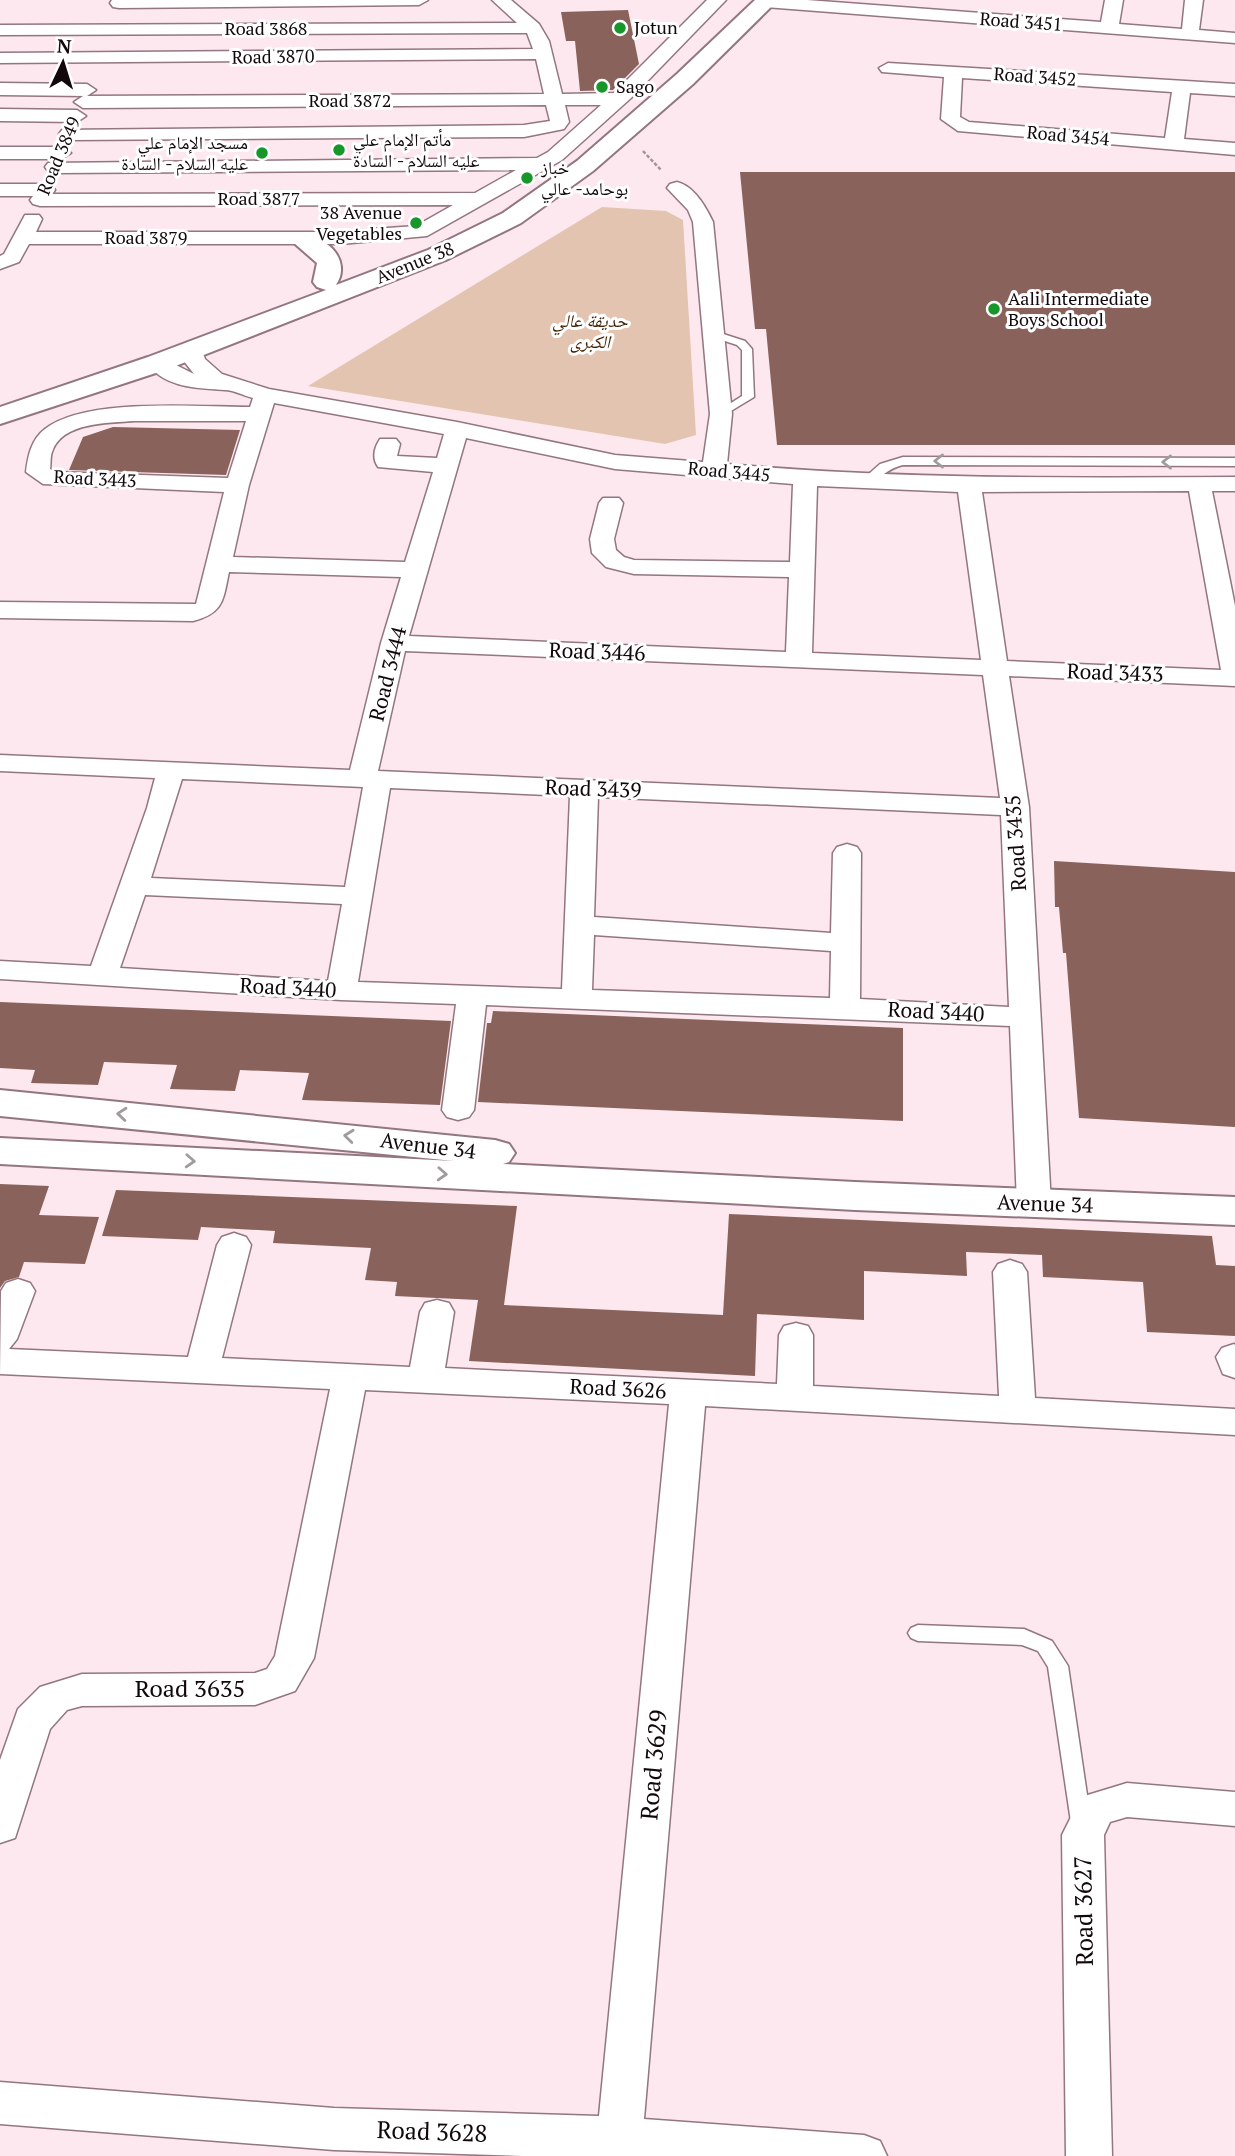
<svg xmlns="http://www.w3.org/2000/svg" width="1235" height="2156" viewBox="0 0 1235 2156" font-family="'PT Serif','Noto Naskh Arabic',serif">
  <rect width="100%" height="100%" fill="#fce8ee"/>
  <path fill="#e2c4b0" d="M602 207 666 211 683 220 696 435 665 444 308 386Z"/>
  <g fill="#8a625c">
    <path d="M628 10 639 64 613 90 580 91 575 41H566L561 12Z"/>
    <path d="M740 172H1235V445H777L766 329H755Z"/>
    <path d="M113 427 240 430 226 475 69 470 83 437Z"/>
    <path d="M1054 861 1235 872V1127L1079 1118 1066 953H1063L1059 907H1055Z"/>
    <path d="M0 1002 451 1021 440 1105 302 1100 309 1073 240 1070 235 1091 170 1089 177 1065 104 1062 98 1085 31 1083 35 1070 0 1068Z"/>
    <path d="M493 1011 903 1028V1121L478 1102 487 1023H491Z"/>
    <path d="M0 1184 49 1186 39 1215 99 1217 85 1264 24 1262 19 1277 5 1281 0 1288Z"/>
    <path d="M116 1190 517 1206 504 1305 723 1315 729 1214 1212 1236 1216 1265 1235 1266V1336L1147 1332 1143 1282 1043 1277 1042 1255 966 1252 967 1276 864 1271V1320L757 1314 755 1376 469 1361 478 1300 395 1296 397 1282 365 1280 371 1248 273 1243 275 1231 201 1227 198 1240 102 1236Z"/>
  </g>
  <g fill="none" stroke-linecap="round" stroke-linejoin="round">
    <defs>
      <g id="service">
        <path d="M714 331 745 341 752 349 754 397 721 417 717 416V412L742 396V350L737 345 710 336 709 334Z"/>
        <path d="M903 457 1235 458V466L903 465C886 469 882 478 868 484L862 480 880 464Z"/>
        <path d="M918 1625 1024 1629 1052 1641 1068 1666 1091 1822 1088 1828 1081 1831 1074 1828 1071 1822 1048 1667 1038 1651 1022 1645 918 1641 911 1638 908 1633 911 1628Z"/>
      </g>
      <g id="minor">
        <path d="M112 0H428L419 5 119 8 113 7 110 3Z"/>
        <path d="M492 0H511L539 24 549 41 562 94 614 93 707 0H726L631 98 562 160 427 236 341 244H29L19 262 0 269V256L4 254 25 215H39L42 219 36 232H330L416 226 453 205 40 206 33 204 30 200 33 196H0V184H45L52 186 55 190 52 194 475 193 516 170 55 173 48 171 45 167 48 163 537 158 548 152 601 105H565L569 122 564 129 524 137 69 140 62 138 59 134 62 130 524 125 550 121 546 105 83 108 74 102 83 96 544 94 536 59 0 63V53L533 49 527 33 0 35V25L517 23Z"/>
        <path d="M758 0H807L1101 22 1105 0H1123L1119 24 1182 29 1185 0H1203L1199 30 1235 33V43L765 7 759 6Z"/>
        <path d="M888 63 1235 84V96L1190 93 1184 139 1235 143V155L958 131 941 119 944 77 882 72 879 68ZM962 78 1172 92 1165 138 969 122 960 117Z"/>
        <path d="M0 83 87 84 96 90 87 96 0 95Z"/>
        <path d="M0 109 77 110 86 116 77 122 0 121Z"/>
        <path d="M0 147H61L71 153 61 159H0Z"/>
        <path d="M677 182C694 186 706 207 713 222L732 414 727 464C896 479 1065 478 1235 477V491H1212L1235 606V686L1009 676 1029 807 1051 1204 1046 1212 1034 1215 1022 1212 1017 1204 1010 1026 486 1005 474 1110 469 1117 458 1120 447 1117 442 1110 456 1004 341 1000 0 979V961L91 966 147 808 155 778 0 771V755L350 770 381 643 401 577 229 572C223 600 224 613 193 621L0 618V602L196 604 224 492 43 484 26 472C28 456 31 440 45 429 86 397 197 407 250 407L253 398C244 396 234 390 225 390 198 388 164 388 147 363L150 358 158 356 194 374 183 360 181 350 184 345H200L205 359 222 374 269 389 457 422 615 455 703 462 710 414 693 222 688 210 667 188 670 184ZM274 403 444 434 437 458 397 456 400 444 396 439H380C374 448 372 458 378 467L433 472 405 562 233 557 249 485ZM134 421H246L228 478 56 472 50 469C51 464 50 457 52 452 61 422 109 423 134 421ZM466 438 615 469 793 484 790 562 634 560 624 557 616 550 614 539 623 503 619 498H603L599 503 590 539 592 553 606 567 634 574 789 577 786 652 409 636ZM817 486 958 492 981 660 812 653ZM1189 491 1221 670 1007 661 982 492ZM405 651 983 675 1000 798 378 771ZM182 779 363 787 345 887 151 878ZM390 788 570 796 562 989 358 982ZM598 797 1001 815 1009 1007 860 999 861 853 857 847 847 844 837 847 833 853 831 933 594 917ZM145 895 342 904 328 981 120 968ZM594 935 831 951 830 998 592 990Z"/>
        <path d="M234 1233 246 1237 251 1245 222 1358 410 1367 420 1312 425 1303 437 1300 449 1303 454 1312 445 1368 777 1384 779 1335 784 1326 796 1323 808 1326 813 1335V1386L999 1396 993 1272 998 1264 1010 1260 1022 1264 1027 1272 1035 1398 1235 1409V1435L705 1406 644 2119 864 2135 880 2141 887 2156H522L334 2150 0 2124V2082L334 2108 599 2116 669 1404 365 1390 314 1658 295 1691 255 1705 82 1706 67 1710 50 1729 15 1838 0 1843V1760L18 1709 40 1687 82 1674 255 1673 267 1669 275 1656 330 1389 0 1374 1 1291 6 1283 18 1279 30 1283 35 1291 17 1339 9 1349 188 1357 217 1245 222 1237Z"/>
        <path d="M1234 1344 1235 1345V1378L1223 1374 1216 1357 1222 1348Z"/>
        <path d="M1127 1783 1235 1792V1826L1127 1817 1110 1822 1104 1835 1112 2156H1066L1062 1835 1081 1797Z"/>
      </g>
      <g id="tertiary">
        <path d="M755 0H778L693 84 593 171 521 223 446 260 168 369 0 424V407L148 357 326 290 317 287 313 282 317 263 294 243 298 238C324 231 353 260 336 285L428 250 503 213 577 161 677 74Z"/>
        <path d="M0 1090 495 1140 509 1144 515 1153 509 1162 503 1164 855 1182 1235 1197V1225L855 1210 0 1164V1138L454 1161 0 1116Z"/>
      </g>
    </defs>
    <use href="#service" stroke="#93767f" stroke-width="3"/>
    <use href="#minor" stroke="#93767f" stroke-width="3"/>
    <use href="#tertiary" stroke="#93767f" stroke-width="4"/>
    <path stroke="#a49398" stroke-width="2.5" stroke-dasharray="3.5 2" stroke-linecap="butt" d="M643 151 661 170"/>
    <use href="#service" fill="#fff" fill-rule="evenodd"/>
    <use href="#minor" fill="#fff" fill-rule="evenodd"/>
    <use href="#tertiary" fill="#fff" fill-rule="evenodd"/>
  </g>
  <defs><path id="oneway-chevron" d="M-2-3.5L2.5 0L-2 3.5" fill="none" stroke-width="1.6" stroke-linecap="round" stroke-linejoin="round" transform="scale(1.75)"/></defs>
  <g stroke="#a09c9d">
    <use href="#oneway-chevron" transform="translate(939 461) rotate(-180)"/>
    <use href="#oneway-chevron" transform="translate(1167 462) rotate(-180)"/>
    <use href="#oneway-chevron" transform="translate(122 1114) rotate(-175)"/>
    <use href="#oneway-chevron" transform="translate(349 1136) rotate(-174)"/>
    <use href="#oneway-chevron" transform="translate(190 1161) rotate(3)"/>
    <use href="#oneway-chevron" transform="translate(442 1174) rotate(3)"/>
  </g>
  <g fill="#17972a" stroke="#fff" stroke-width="2.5">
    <circle cx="620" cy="28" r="7"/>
    <circle cx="602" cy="87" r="7"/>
    <circle cx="339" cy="150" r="7"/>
    <circle cx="262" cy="153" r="7"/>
    <circle cx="527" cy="178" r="7"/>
    <circle cx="416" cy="223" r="7"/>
    <circle cx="994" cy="309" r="7"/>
  </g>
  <g text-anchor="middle" stroke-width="6" stroke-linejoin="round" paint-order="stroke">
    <g font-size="18" fill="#12080b" stroke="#fff">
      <text transform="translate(1021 22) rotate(4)" y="6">Road 3451</text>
      <text x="266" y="35">Road 3868</text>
      <text transform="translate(273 57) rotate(-1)" y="6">Road 3870</text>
      <text transform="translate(1035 77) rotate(4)" y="6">Road 3452</text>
      <text x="350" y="107">Road 3872</text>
      <text transform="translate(1068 136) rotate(5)" y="6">Road 3454</text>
      <text transform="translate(59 156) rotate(-67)" y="6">Road 3849</text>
      <text x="259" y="205">Road 3877</text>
      <text x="146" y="244">Road 3879</text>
      <text transform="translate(415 263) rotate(-22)" y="6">Avenue 38</text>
      <text transform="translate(729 472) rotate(5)" y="6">Road 3445</text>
      <text transform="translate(95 479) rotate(3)" y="6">Road 3443</text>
    </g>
    <g font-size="18" fill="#12080b" stroke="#fff" text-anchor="start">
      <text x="634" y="34">Jotun</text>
      <text x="616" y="93">Sago</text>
      <text x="353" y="146">مأتم الإمام علي<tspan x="353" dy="21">عليه السلام - السادة</tspan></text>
      <text x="248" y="149" text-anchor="end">مسجد الإمام علي<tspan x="248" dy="21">عليه السلام - السادة</tspan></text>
      <text x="541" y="174">خباز<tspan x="541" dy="21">بوحامد- عالي</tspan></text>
      <text x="402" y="219" text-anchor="end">38 Avenue<tspan x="402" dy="21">Vegetables</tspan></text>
      <text x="1008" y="305">Aali Intermediate<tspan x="1008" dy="21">Boys School</tspan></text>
    </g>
    <g font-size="18" font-style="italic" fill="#421f01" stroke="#fff">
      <text x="590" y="327">حديقة عالي<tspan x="590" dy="21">الكبرى</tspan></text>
    </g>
    <g font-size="21" fill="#12080b" stroke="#fff">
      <text transform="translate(597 652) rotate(2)" y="7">Road 3446</text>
      <text transform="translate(1115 673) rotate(2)" y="7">Road 3433</text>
      <text transform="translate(388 674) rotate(-76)" y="7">Road 3444</text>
      <text transform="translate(593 789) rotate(2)" y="7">Road 3439</text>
      <text transform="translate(1016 843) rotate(-94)" y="7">Road 3435</text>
      <text transform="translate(288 988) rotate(3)" y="7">Road 3440</text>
      <text transform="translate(936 1012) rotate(3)" y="7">Road 3440</text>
      <text transform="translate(428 1146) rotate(7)" y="7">Avenue 34</text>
      <text transform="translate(1045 1204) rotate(2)" y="7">Avenue 34</text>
      <text transform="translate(618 1389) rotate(3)" y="7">Road 3626</text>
    </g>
    <g font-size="24" fill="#12080b" stroke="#fff">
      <text x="190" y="1697">Road 3635</text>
      <text transform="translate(654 1765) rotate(-85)" y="8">Road 3629</text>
      <text transform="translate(1084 1911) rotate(-91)" y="8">Road 3627</text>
      <text transform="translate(432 2132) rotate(2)" y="8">Road 3628</text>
    </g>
  </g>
  <g transform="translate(63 63) rotate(4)" stroke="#ffffff" stroke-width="5" paint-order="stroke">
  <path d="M0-5L12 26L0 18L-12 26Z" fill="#12080b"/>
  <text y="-10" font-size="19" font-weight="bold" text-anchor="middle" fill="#12080b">N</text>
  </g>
</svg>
